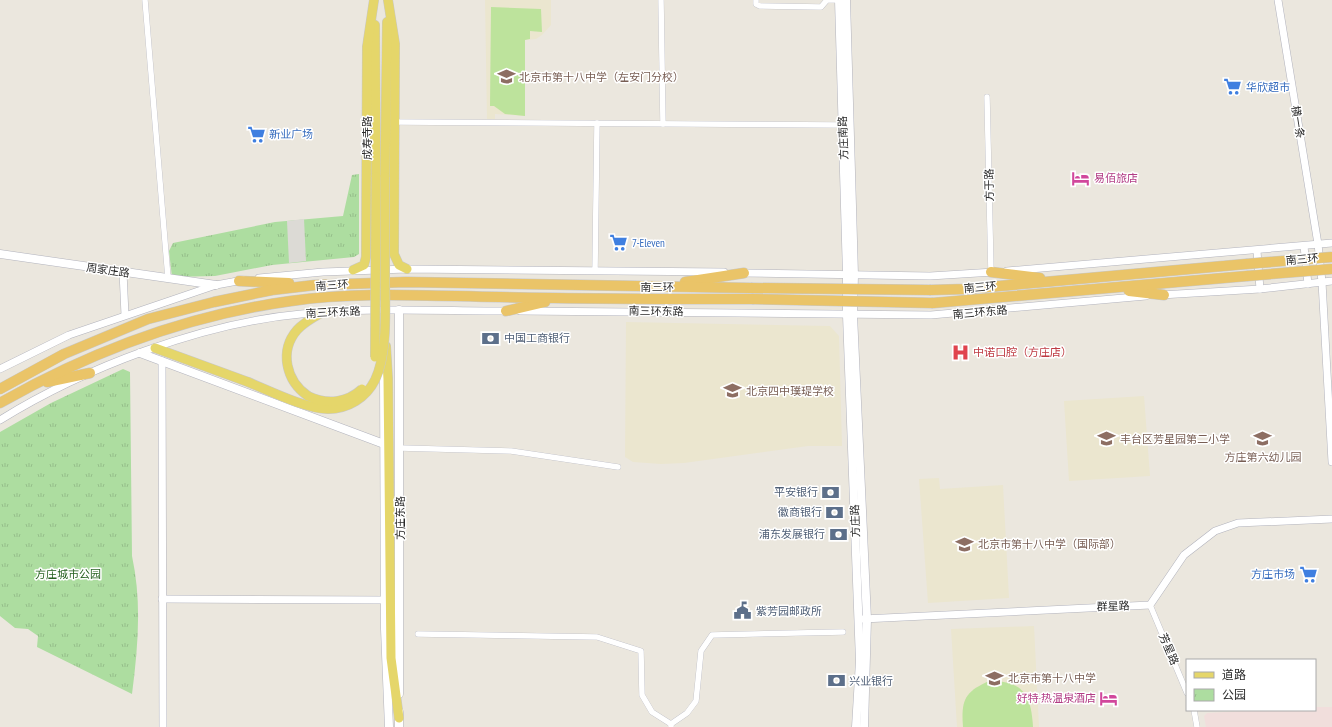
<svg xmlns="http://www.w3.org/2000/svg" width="1332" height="727" viewBox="0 0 1332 727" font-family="'PT Sans Narrow','Noto Sans SC',sans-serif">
  <defs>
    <pattern id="park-tufts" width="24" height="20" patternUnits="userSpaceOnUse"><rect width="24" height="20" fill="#addda0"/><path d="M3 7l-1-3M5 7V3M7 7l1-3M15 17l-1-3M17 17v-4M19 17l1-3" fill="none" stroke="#95be8a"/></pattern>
  </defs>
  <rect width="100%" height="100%" fill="#ebe7de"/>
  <g fill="#ebe6cf">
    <path d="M485 0H551V25L542 35 536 39 525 40V116L495 114V119H487Z"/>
    <path d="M626 322 830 326 839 336 842 446H808L684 463 661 464 633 462 625 457Z"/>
    <path d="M1144 396 1150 476 1069 481 1064 401Z"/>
    <path d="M939 478 940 489 1003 485 1009 598 928 603 919 479Z"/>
    <path d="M1034 626 1039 727H957L951 629Z"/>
  </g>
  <path fill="#f1dedc" d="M1315 707H1332V727H1206L1204 716 1207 713 1261 710H1315Z"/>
  <g fill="url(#park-tufts)">
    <path d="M359 174V254L354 257 272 265 215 276 172 277 169 251 173 243 275 222 343 216 352 175Z"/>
    <path d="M123 369 130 372 132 556C142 602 138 647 132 694L37 647 38 636 28 629 15 628 0 616V432L51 403Z"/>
  </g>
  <g fill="#bde39c">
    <path d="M491 7 541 9 542 32 530 31V39L525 40V116L505 114 494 106H490Z"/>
    <path d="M989 681C1024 681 1031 695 1033 727H963C961 701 964 692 989 681Z"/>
  </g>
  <path fill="#dcdad5" d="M304 219 306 261 289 263 287 221Z"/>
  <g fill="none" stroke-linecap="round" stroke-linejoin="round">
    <defs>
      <g id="minor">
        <path d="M145 0 168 278"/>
        <path d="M661 0 663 124"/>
        <path d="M756 0V4L760 6 821 7 827 0H839"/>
        <path d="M987 97 991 272"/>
        <path d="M395 122 842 125"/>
        <path d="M595 271 597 123"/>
        <path d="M400 448 511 451 618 467"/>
        <path d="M1150 605 1187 693"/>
        <path d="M418 634 597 637 641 651 642 695 652 712 671 724"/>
        <path d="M1194 710 1197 727"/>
        <path d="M671 727V724L687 713 696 701 701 651 712 635 843 632"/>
      </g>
      <g id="tertiary">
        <path d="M1278 0 1318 244 1322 282 1332 462"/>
        <path d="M1304 246 1308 284"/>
        <path d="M1257 251 1260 289"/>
        <path d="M1007 271 1332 243"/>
        <path d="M123 272 125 315"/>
        <path d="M741 273 930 276 994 272"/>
        <path d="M259 278 323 272 407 269 724 272"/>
        <path d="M1161 295 1260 289 1332 281"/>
        <path d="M520 311 931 315 1146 296"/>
        <path d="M162 361 163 727"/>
        <path d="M0 369 69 335 216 285 243 280"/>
        <path d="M0 420C84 368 202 323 301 314 370 307 440 311 509 311"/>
        <path d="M162 599 385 600"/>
        <path d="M863 619 1150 605 1184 555 1215 531 1238 523 1332 519"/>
      </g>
      <g id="secondary">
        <path d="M839 0 847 275V315L860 661 856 727"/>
        <path d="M846 0 854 275 853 315 867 619 864 727"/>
        <path d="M0 254 216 285"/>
        <path d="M399 310V694"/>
        <path d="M140 353 384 444"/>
        <path d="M384 377 385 629 389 727"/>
        <path d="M399 727V712"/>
      </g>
      <g id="primary">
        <path d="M388 0 395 44 394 254 399 265 407 269"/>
        <path d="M375 25 376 177"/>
        <path d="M385 177 387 22"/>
        <path d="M353 270 364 265 366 257 367 47 374 0"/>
        <path d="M386 346 388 379 391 658 399 718"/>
        <path d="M155 348 248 382"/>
        <path d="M308 396C286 381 279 351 297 330 304 322 314 317 323 312"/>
      </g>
      <g id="trunk">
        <path d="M991 272 1040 278"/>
        <path d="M239 281 289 283"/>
        <path d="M685 282 744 273"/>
        <path d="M931 290 966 289 1246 264"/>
        <path d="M1129 291 1164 295"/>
        <path d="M933 303 1247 276"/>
        <path d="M506 311 545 302"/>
        <path d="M47 382 90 373"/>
        <path d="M0 389 64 354 148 319 214 302 272 290 315 285 406 282 751 288"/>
        <path d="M0 403C90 352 188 315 291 301 360 291 431 296 500 297 584 299 668 299 752 299"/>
      </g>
    </defs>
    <use href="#minor" stroke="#b2b3bd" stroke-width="6"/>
    <use href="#tertiary" stroke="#b2b3bd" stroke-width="8"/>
    <use href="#secondary" stroke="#b2b3bd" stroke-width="9"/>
    <use href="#primary" stroke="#c8c8c8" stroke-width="10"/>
    <use href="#trunk" stroke="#c8c8c8" stroke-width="11"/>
    <use href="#minor" stroke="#fff" stroke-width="5.5"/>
    <use href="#tertiary" stroke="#fff" stroke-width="7"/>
    <use href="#secondary" stroke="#fff" stroke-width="8"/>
    <use href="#primary" stroke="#e5d66a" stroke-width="9"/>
    <use href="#trunk" stroke="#eac468" stroke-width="10"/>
    <defs>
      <g id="primary-bridge">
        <path d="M375 357 376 177"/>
        <path d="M248 382C270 391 306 409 328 409 348 409 366 398 375 380 388 353 385 310 385 280 385 246 385 211 385 177"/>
        <path d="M308 396C327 405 347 403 362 389"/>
      </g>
      <g id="trunk-bridge">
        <path d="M1246 264 1332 257"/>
        <path d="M1247 276 1332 269"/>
        <path d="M751 288 931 290"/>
        <path d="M752 299 933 303"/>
      </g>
    </defs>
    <use href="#primary-bridge" stroke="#c8c8c8" stroke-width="10" stroke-linecap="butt"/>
    <use href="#trunk-bridge" stroke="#c8c8c8" stroke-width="11" stroke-linecap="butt"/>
    <use href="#primary-bridge" stroke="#e5d66a" stroke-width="9"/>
    <use href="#trunk-bridge" stroke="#eac468" stroke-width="10"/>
  </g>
  <defs>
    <symbol id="school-bare" viewBox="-9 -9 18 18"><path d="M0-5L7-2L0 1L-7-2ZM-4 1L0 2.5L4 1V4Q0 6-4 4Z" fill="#8d6e63" stroke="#fff" stroke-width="2.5" paint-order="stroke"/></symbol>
    <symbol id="supermarket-bare" viewBox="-9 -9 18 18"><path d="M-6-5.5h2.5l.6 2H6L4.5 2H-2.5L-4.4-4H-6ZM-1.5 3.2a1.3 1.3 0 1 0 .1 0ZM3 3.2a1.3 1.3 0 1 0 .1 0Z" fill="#3f7fe0" stroke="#fff" stroke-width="2.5" paint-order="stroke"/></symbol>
    <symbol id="hotel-bare" viewBox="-9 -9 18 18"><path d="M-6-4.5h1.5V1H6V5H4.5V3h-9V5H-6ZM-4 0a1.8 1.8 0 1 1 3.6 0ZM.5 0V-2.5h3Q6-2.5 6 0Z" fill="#d1479c" stroke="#fff" stroke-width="2.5" paint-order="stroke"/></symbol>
    <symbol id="bank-bare" viewBox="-9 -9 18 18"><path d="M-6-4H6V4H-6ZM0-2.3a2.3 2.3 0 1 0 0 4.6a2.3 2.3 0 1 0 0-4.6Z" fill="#5c6f8a" stroke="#fff" stroke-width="2.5" paint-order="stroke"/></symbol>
    <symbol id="hospital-bare" viewBox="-9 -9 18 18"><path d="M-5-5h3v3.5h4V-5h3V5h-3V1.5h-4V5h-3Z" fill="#e0444e" stroke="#fff" stroke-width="2.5" paint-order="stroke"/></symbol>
    <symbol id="civic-bare" viewBox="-9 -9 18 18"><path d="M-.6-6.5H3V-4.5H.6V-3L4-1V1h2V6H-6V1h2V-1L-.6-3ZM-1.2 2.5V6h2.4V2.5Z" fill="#5c6f8a" stroke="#fff" stroke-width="2.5" paint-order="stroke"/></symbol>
  </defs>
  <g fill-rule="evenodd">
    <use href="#school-bare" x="494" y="64" width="25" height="25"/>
    <use href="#supermarket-bare" x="1220" y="74" width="25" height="25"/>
    <use href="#supermarket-bare" x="244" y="122" width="25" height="25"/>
    <use href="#hotel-bare" x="1068" y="166" width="25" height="25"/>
    <use href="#supermarket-bare" x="606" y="230" width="25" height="25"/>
    <use href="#bank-bare" x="478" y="326" width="25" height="25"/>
    <use href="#hospital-bare" x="948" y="340" width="25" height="25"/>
    <use href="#school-bare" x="720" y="378" width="25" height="25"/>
    <use href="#school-bare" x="1094" y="426" width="25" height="25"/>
    <use href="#school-bare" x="1250" y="426" width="25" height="25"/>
    <use href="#bank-bare" x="818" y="480" width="25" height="25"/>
    <use href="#bank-bare" x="822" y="500" width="25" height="25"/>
    <use href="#bank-bare" x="826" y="522" width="25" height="25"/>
    <use href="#school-bare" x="952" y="532" width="25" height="25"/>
    <use href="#supermarket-bare" x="1296" y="562" width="25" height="25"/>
    <use href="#civic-bare" x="730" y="598" width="25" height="25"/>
    <use href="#school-bare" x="982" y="666" width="25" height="25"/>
    <use href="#bank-bare" x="824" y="668" width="25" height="25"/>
    <use href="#hotel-bare" x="1096" y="686" width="25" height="25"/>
  </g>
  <g text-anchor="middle" stroke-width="3" stroke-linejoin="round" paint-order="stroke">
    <g font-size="11" fill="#785e54" stroke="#fff" text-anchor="start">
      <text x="519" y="81">北京市第十八中学（左安门分校）</text>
      <text x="746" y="395">北京四中璞瑅学校</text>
      <text x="1120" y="443">丰台区芳星园第二小学</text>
      <text x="1263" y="461" text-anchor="middle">方庄第六幼儿园</text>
      <text x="978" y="548">北京市第十八中学（国际部）</text>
      <text x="1008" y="682">北京市第十八中学</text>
    </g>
    <g font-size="11" fill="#366cbe" stroke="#fff" text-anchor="start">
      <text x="1246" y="91">华欣超市</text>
      <text x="269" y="138">新业广场</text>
      <text x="632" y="247">7-Eleven</text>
      <text x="1295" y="578" text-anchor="end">方庄市场</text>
    </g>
    <g font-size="11" fill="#2b2b2b" stroke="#fff">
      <text transform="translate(1298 122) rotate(81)" y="4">横一条</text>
      <text transform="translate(367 138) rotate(-90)" y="4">成寿寺路</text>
      <text transform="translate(843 138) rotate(-92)" y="4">方庄南路</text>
      <text transform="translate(989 185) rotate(-91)" y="4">方于路</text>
      <text transform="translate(1302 259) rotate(-5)" y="4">南三环</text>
      <text transform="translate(108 270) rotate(8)" y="4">周家庄路</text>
      <text transform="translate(332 285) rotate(-4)" y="4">南三环</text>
      <text x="657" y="291">南三环</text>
      <text transform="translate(980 287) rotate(-5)" y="4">南三环</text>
      <text transform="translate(656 311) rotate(1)" y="4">南三环东路</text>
      <text transform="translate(333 312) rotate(-3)" y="4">南三环东路</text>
      <text transform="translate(980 312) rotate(-5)" y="4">南三环东路</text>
      <text transform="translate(400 518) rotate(-90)" y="4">方庄东路</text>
      <text transform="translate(855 521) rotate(-92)" y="4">方庄路</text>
      <text transform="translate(1113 606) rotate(-2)" y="4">群星路</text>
      <text transform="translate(1169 649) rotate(67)" y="4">芳星路</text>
    </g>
    <g font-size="11" fill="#b23c85" stroke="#fff" text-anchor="start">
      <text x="1094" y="182">易佰旅店</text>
      <text x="1096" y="702" text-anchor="end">好特·热温泉酒店</text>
    </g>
    <g font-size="11" fill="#4e5e75" stroke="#fff" text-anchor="start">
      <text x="504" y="342">中国工商银行</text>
      <text x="818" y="496" text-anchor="end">平安银行</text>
      <text x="822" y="516" text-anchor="end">徽商银行</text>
      <text x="825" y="538" text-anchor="end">浦东发展银行</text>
      <text x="756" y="615">紫芳园邮政所</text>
      <text x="849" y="685">兴业银行</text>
    </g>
    <g font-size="11" fill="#be3a42" stroke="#fff" text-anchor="start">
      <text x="973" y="356">中诺口腔（方庄店）</text>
    </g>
    <g font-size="11" fill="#276221" stroke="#fff">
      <text x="68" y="578">方庄城市公园</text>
    </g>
  </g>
  <rect x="1186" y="659" width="130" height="52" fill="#ffffff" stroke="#aaaaaa"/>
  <rect x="1194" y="672" width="20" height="6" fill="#e5d66a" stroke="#aaaaaa"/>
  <text x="1222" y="679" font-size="12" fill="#2b2b2b">道路</text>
  <rect x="1194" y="689" width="20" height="12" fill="url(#park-tufts)" stroke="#aaaaaa"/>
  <text x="1222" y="699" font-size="12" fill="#2b2b2b">公园</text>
</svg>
